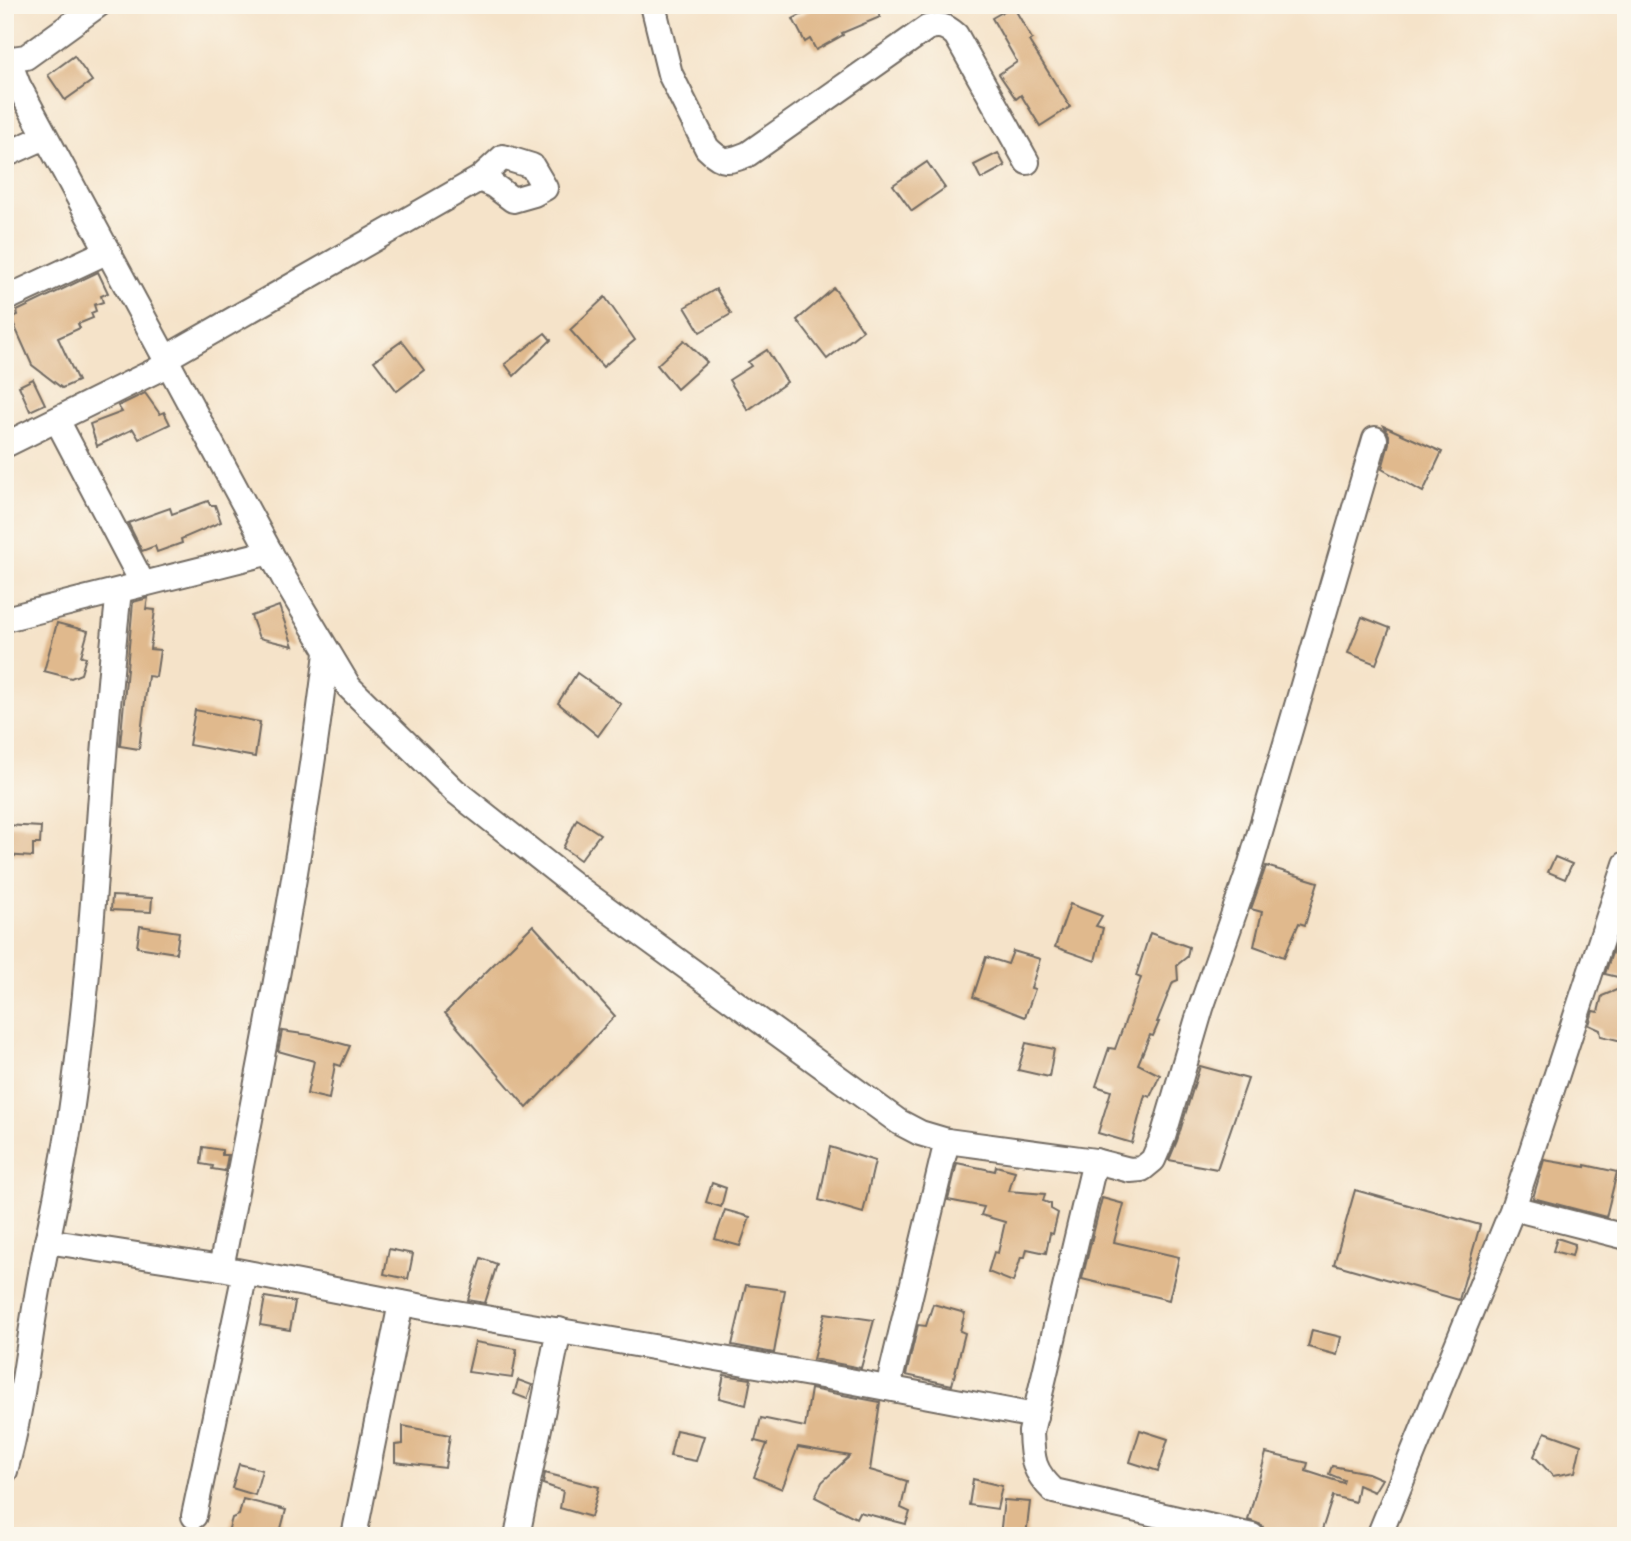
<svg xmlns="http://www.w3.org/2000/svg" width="1631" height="1541" viewBox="0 0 1631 1541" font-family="'IM FELL DW Pica',serif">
  <rect width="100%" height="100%" fill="#fbf7ec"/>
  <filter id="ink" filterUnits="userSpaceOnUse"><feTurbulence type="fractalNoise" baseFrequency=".0143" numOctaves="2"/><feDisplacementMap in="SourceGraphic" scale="14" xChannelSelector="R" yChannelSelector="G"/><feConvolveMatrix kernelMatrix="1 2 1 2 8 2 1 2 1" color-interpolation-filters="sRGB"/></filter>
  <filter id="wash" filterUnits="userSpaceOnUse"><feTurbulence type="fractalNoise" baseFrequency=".00686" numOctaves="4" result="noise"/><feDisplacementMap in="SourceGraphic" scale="28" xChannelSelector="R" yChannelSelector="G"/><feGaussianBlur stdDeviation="1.57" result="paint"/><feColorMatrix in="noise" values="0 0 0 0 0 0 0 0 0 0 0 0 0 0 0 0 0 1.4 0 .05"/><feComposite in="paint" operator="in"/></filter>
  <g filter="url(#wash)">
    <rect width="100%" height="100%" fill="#f5e3c9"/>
    <g id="blocks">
      <g fill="#e0b98d">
        <path d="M819 5H875L880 17 842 33 843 35 816 50 810 39 805 42 793 19Z"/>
        <path d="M1013 6 1032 39 1029 41 1070 107 1040 126 1021 95 1016 99 999 74 1017 62 992 18Z"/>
        <path d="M74 56 92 81 65 100 48 75Z"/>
        <path d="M998 153 1005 166 981 179 974 165Z"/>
        <path d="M927 162 945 188 912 211 893 185Z"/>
        <path d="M98 272 108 293 101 296 103 302 94 305 96 311 91 313 93 318 78 324 80 328 58 338 78 381 62 388 32 365 11 318 18 315 17 311Z"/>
        <path d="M834 288 863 330 827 359 797 320Z"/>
        <path d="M716 289 731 314 700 332 685 307Z"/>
        <path d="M605 297 635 340 603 367 570 330Z"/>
        <path d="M545 333 551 340 514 376 505 364Z"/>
        <path d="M684 340 707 362 677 389 657 365Z"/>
        <path d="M402 341 424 370 397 391 374 361Z"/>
        <path d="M767 350 787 382 748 410 729 380 751 366 748 362Z"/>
        <path d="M33 379 45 404 30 411 19 386Z"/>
        <path d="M145 393 160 414 164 412 170 424 139 439 133 429 97 446 90 424 122 412 118 406Z"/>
        <path d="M1384 426 1442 452 1423 492 1382 469 1389 443V435Z"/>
        <path d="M208 501 210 505H215L221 522 181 539 182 543 157 552 155 546 142 551 128 523 170 508 172 514Z"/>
        <path d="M148 598 146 609 155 610 150 649 160 650 156 677 148 676 139 749 120 746 133 602Z"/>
        <path d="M279 606 293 646 259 638 251 616Z"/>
        <path d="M1362 617 1390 628 1376 664 1348 653Z"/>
        <path d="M57 623 88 631 81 656 86 657 81 674 71 678 44 671Z"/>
        <path d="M577 673 621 704 598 736 558 703Z"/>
        <path d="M195 710 260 722 255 757 189 745Z"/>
        <path d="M577 819 600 834 580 860 563 848Z"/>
        <path d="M5 825 41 827 40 844H33V857L5 855Z"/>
        <path d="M1555 857 1572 864 1565 879 1548 872Z"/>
        <path d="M1266 866 1318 882 1305 925 1299 923 1284 957 1254 946 1262 912 1251 909Z"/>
        <path d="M112 896 152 898 151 912 111 910Z"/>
        <path d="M1070 904 1102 916 1096 926 1103 928 1095 961 1055 947Z"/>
        <path d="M533 925 615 1016 527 1108 445 1013Z"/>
        <path d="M140 926 179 932 176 953 137 947Z"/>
        <path d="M1150 933 1189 947 1187 957 1177 965 1178 980 1173 982 1157 1022H1159L1153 1036 1150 1035 1138 1064 1160 1075 1150 1097 1145 1095 1132 1143 1098 1133 1111 1091 1096 1086 1109 1048 1115 1049 1141 978 1136 976Z"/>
        <path d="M1615 944 1626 947V979L1605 974Z"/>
        <path d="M1013 951 1040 959 1031 988 1035 989 1025 1017 973 997 986 957 1008 964Z"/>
        <path d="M1626 986V1042L1601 1036 1600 1030 1589 1025 1593 1011 1598 1012 1602 996Z"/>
        <path d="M282 1031 310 1035 350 1046 341 1066 335 1064 329 1099 307 1094 314 1061 278 1051Z"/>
        <path d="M1026 1043 1054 1049 1049 1077 1018 1070Z"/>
        <path d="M1200 1066 1248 1079 1217 1169 1169 1160 1177 1141Z"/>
        <path d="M203 1147 222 1150V1155H228L225 1171 212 1169 213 1166 201 1164Z"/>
        <path d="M830 1147 875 1161 863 1213 819 1200Z"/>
        <path d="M1544 1160 1585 1167V1165L1617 1172 1606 1217 1533 1198Z"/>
        <path d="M957 1163 995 1171 996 1166 1015 1171 1009 1191 1045 1194 1043 1201 1051 1204V1209L1058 1213 1053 1234 1050 1233 1046 1253 1027 1249 1025 1257H1021L1013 1282 988 1272 994 1252 998 1253 1005 1222 981 1215 984 1207 948 1200Z"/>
        <path d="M712 1183 726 1188 721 1207 706 1202Z"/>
        <path d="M1355 1190 1480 1225 1459 1300 1334 1264Z"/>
        <path d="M1102 1198 1124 1204 1114 1242 1179 1257 1169 1300 1082 1279Z"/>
        <path d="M725 1210 750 1217 740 1246 715 1239Z"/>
        <path d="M1557 1238 1575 1244 1572 1256 1553 1251Z"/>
        <path d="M389 1249 413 1254 408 1279 384 1274Z"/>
        <path d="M481 1258 497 1264 485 1303 468 1300Z"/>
        <path d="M746 1285 785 1290 774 1353 732 1345Z"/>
        <path d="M265 1297 295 1302 290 1330 260 1325Z"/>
        <path d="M933 1304 965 1313 960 1331 965 1333 952 1385 906 1375 918 1325 926 1326Z"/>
        <path d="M825 1313 874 1320 861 1368 813 1359Z"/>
        <path d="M1312 1330 1341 1337 1337 1355 1308 1347Z"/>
        <path d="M475 1342 517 1349 512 1378 468 1372Z"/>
        <path d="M724 1375 751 1379 746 1405 719 1398Z"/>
        <path d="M518 1380 532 1385 527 1399 514 1394Z"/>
        <path d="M811 1389 880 1402 870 1470 907 1481 901 1508 910 1512 906 1524 859 1512 856 1518 815 1497 822 1482 850 1456 798 1447 782 1489 754 1477 767 1444 755 1441 761 1418 805 1427Z"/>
        <path d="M403 1426 450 1435 445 1468 395 1462V1445L403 1444Z"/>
        <path d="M676 1430 704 1436 696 1461 670 1456Z"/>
        <path d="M1140 1430 1168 1439 1158 1471 1130 1462Z"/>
        <path d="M1545 1432 1581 1445 1575 1472 1553 1476 1534 1456Z"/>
        <path d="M1266 1453 1308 1463 1306 1471 1343 1483 1344 1480 1329 1474 1332 1466 1368 1473 1382 1479 1374 1492 1358 1485 1355 1502 1333 1496 1320 1536H1273L1266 1534 1262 1525 1248 1520Z"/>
        <path d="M239 1464 262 1470 255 1495 232 1488Z"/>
        <path d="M545 1473 599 1487 591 1517 560 1508 563 1491 543 1484Z"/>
        <path d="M973 1479 1002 1486 997 1509 969 1505Z"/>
        <path d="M243 1499 286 1510 279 1536H244L228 1532 232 1518 239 1515Z"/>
        <path d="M1004 1500 1030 1502 1026 1536H1000Z"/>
      </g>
    </g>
  </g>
  <g filter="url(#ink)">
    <use href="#blocks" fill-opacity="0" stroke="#726b62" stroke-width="2"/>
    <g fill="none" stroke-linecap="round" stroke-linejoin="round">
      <defs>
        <g id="minor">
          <path d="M653 5 670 74 707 148C723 164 728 162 748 154L927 28C940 24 946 26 956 35L1027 162"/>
          <path d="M5 60 26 57 98 5"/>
          <path d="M9 61 18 85 285 580 349 687 455 791 574 885 899 1122 920 1133 947 1141 1095 1161 1130 1170 1142 1169 1153 1160 1163 1137 1201 1008 1249 870 1375 439"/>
          <path d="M5 155 45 137"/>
          <path d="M5 299 108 251"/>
          <path d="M166 358 479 179 503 157 532 166 545 188 534 194 513 200 493 185 479 179"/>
          <path d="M57 420 143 584"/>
          <path d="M5 445 169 364"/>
          <path d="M5 619 270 552"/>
          <path d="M1095 1161 1031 1432C1032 1460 1033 1471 1054 1491L1252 1536"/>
          <path d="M1513 1208 1626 1237"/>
          <path d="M47 1241 221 1268 444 1311 839 1379 1035 1416"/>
          <path d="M221 1268C261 1064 302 859 327 653"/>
          <path d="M888 1388 947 1141"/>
          <path d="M5 1471C23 1408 28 1343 40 1279 50 1223 64 1168 71 1112 96 939 99 764 119 591"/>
          <path d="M194 1516 245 1273"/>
          <path d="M354 1536 401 1303"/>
          <path d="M517 1536 559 1330"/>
          <path d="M1379 1536 1513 1208 1626 864"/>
        </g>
      </defs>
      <use href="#minor" stroke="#726b62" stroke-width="28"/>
      <use href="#minor" stroke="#fff" stroke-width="24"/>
    </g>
  </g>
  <rect width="1631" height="1541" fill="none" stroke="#fbf7ec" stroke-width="28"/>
</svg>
